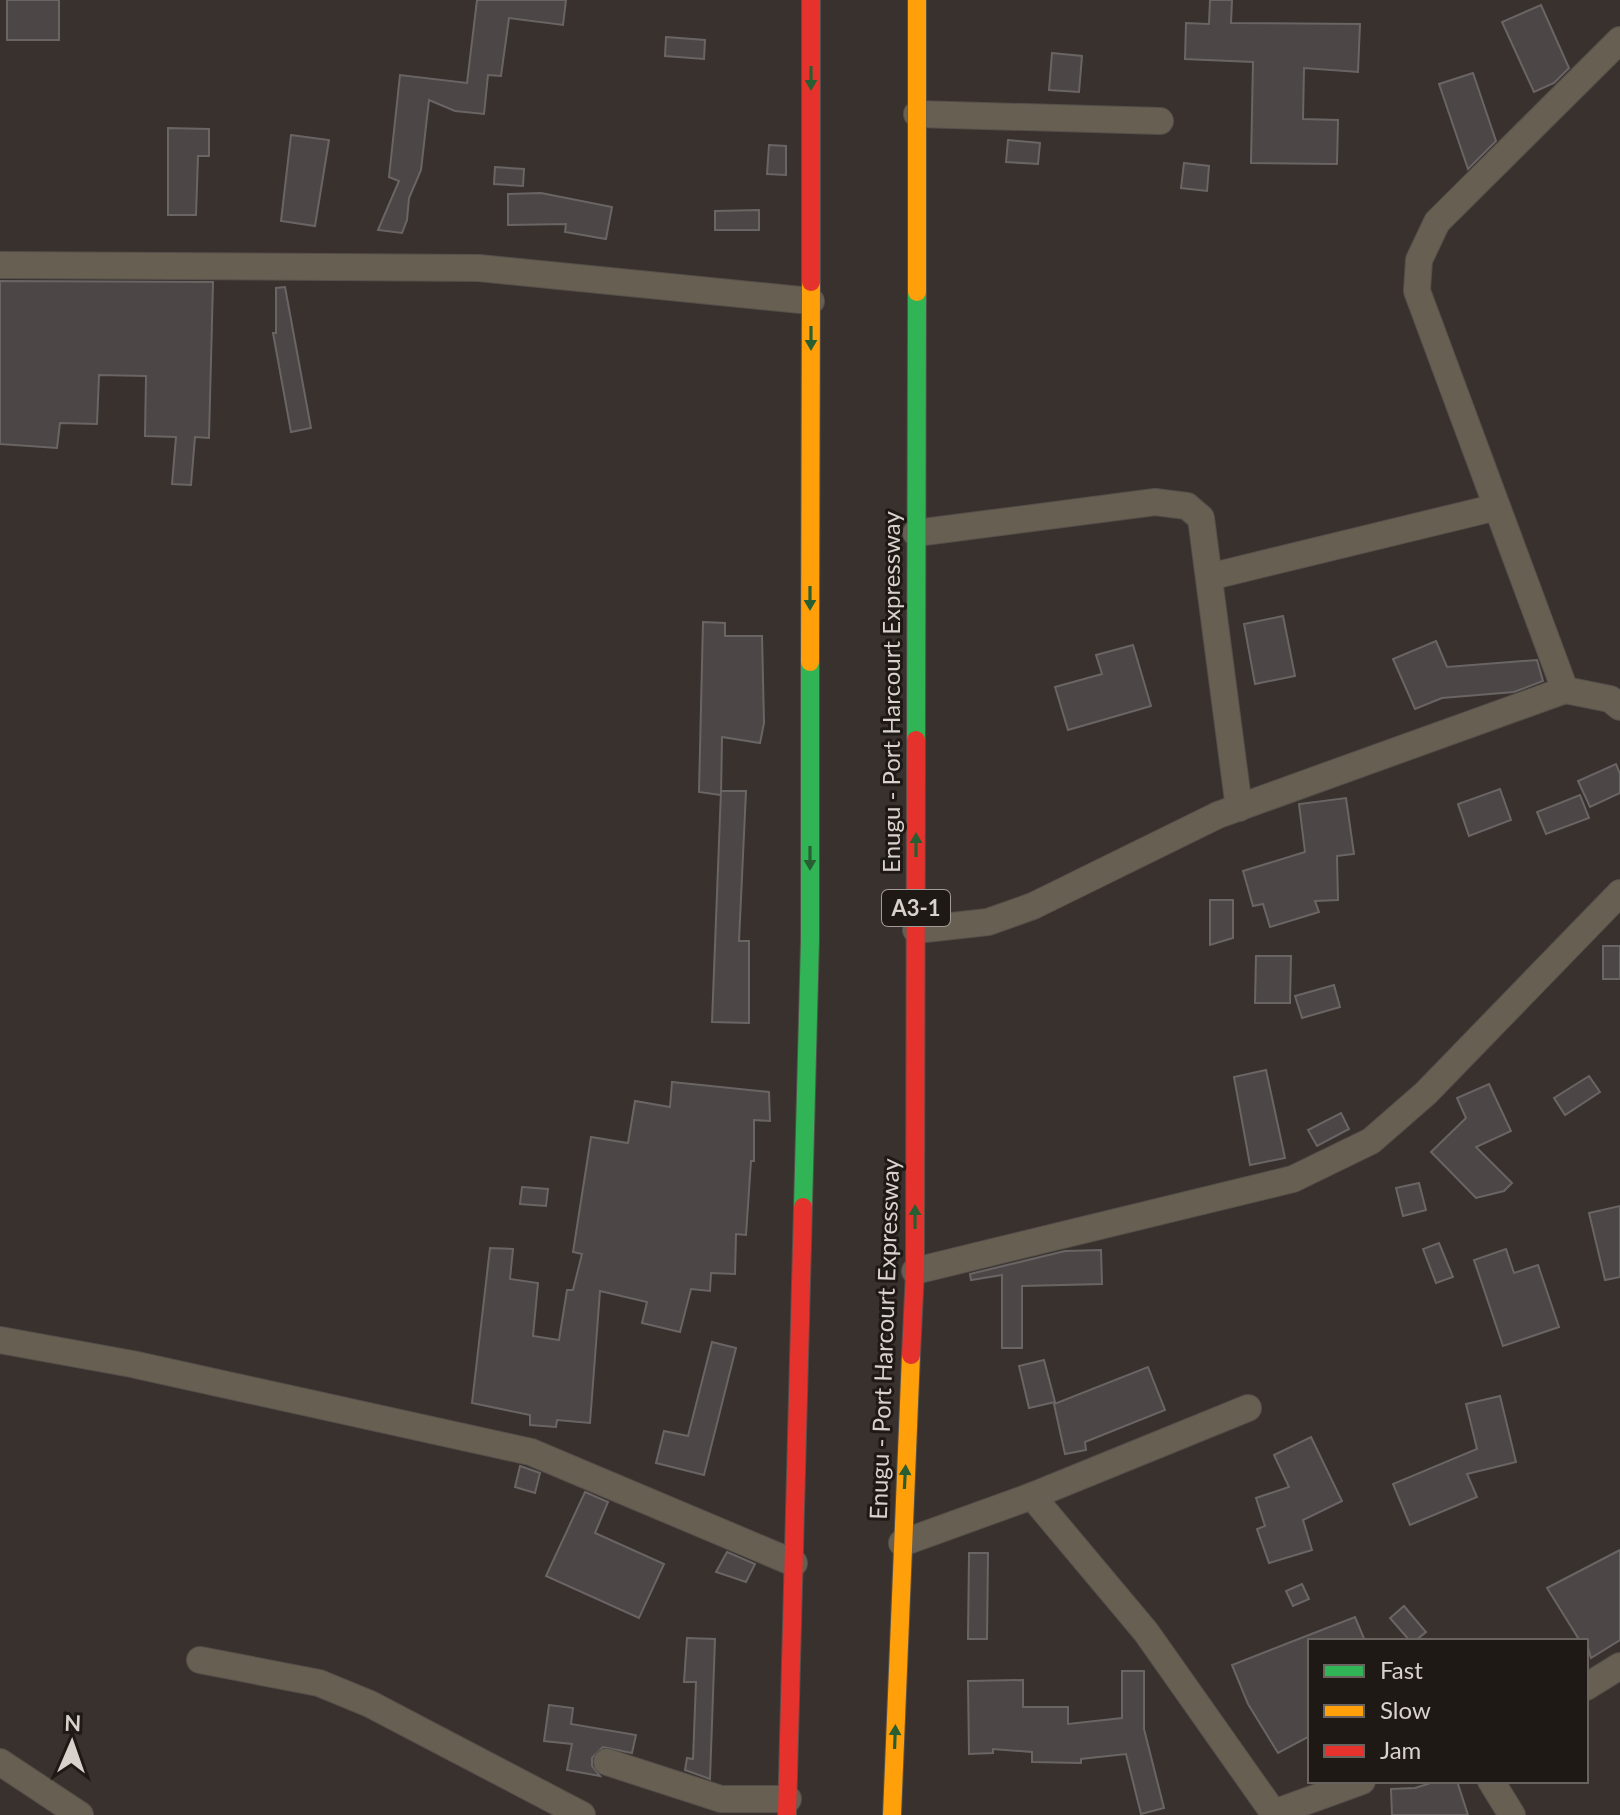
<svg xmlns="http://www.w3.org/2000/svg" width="1620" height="1815" viewBox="0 0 1620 1815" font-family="Lato,sans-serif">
  <rect width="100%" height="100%" fill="#38312d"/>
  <g fill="#4c4646" stroke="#6a6565" stroke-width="2">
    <rect x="7" y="0" width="52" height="40"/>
    <path d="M477 0H566L563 25 509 18 501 76 488 75 484 114 455 111 429 100 421 170 409 198 407 220 402 233 378 230 399 181 389 177 400 75 467 83Z"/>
    <path d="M1210 0H1232L1231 23 1360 24 1358 72 1304 68 1303 119 1338 120 1337 164 1251 163 1253 62 1185 59 1186 23 1209 24Z"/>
    <path d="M1541 5 1569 68 1554 83 1534 92 1502 22Z"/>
    <path d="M666 37 705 40 704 59 665 56Z"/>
    <path d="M1052 53 1082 56 1079 92 1049 90Z"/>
    <path d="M1473 73 1496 141 1468 169 1439 84Z"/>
    <path d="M168 128 209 129V156H198L196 215H168Z"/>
    <path d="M291 135 329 140 315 226 281 221Z"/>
    <path d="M1008 140 1040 143 1038 164 1006 162Z"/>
    <path d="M769 145 786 146V175L767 174Z"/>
    <path d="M1184 163 1209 166 1207 191 1181 188Z"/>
    <path d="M495 167 524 169 523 186 494 184Z"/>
    <path d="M541 193 612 207 606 239 565 232 566 224 508 225V194Z"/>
    <path d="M759 210V230H715V211Z"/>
    <path d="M0 281 213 282 209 438 195 437 191 485 172 484 176 437 145 436 146 376 99 375 97 424 60 423 57 448 0 444Z"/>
    <path d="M285 287 311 428 291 432 273 333H276V288Z"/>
    <path d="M1283 616 1295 676 1255 684 1244 624Z"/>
    <path d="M703 622 725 623V636H762L764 723 760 743 722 737 721 795 699 792Z"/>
    <path d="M1436 641 1447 667 1537 660 1543 681 1514 692 1442 698 1415 709 1393 659Z"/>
    <path d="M1133 645 1151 706 1068 730 1055 687 1102 674 1096 655Z"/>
    <path d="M1616 764 1620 774V793L1590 807 1578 781Z"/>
    <path d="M1500 789 1511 820 1469 836 1458 804Z"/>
    <path d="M721 791H746L739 941H749V1023L712 1022Z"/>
    <path d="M1580 795 1589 818 1546 834 1537 812Z"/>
    <path d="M1346 798 1354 854 1337 856 1338 900 1315 901 1319 912 1270 927 1263 904 1253 906 1243 871 1305 852 1299 804Z"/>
    <path d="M1210 900H1233V938L1210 945Z"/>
    <rect x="1603" y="946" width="17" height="33"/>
    <path d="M1256 956H1291L1290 1003H1255Z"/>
    <path d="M1334 985 1340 1007 1302 1018 1295 996Z"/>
    <path d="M1266 1070 1285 1158 1250 1165 1234 1077Z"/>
    <path d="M1589 1076 1600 1092 1565 1115 1554 1098Z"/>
    <path d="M672 1082 769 1092 770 1121 754 1120V1161H751L746 1235 736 1234 735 1274 711 1273 710 1291 691 1289 680 1332 642 1323 647 1302 600 1291 590 1423 557 1420 556 1427 530 1425V1415L472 1403 490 1248 513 1249 510 1279 538 1283 533 1336 559 1340 567 1290H573L582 1254 573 1252 591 1137 628 1143 635 1101 670 1107Z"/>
    <path d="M1489 1084 1511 1131 1476 1147 1512 1183 1504 1191 1476 1198 1431 1152 1466 1118 1457 1098Z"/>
    <path d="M1341 1113 1349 1129 1317 1146 1308 1130Z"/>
    <path d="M1419 1183 1426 1210 1403 1216 1396 1188Z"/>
    <path d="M522 1187 548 1189 546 1206 520 1204Z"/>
    <path d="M1620 1206V1277L1605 1280 1589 1213Z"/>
    <path d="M1439 1243 1453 1277 1436 1283 1423 1249Z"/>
    <path d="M1506 1249 1514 1273 1538 1265 1559 1327 1503 1346 1474 1260Z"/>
    <path d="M1101 1250 1102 1284 1022 1286V1348H1002V1275L971 1280 970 1274 1065 1251Z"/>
    <path d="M712 1342 736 1348 704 1475 656 1463 664 1431 688 1436Z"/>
    <path d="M1044 1360 1055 1402 1029 1408 1019 1366Z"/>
    <path d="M1148 1367 1165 1410 1085 1442 1086 1450 1065 1454 1054 1404Z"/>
    <path d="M1500 1396 1516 1462 1467 1474 1477 1497 1410 1525 1393 1484 1477 1449 1466 1404Z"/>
    <path d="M1311 1437 1342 1501 1303 1520 1312 1550 1269 1563 1257 1529 1265 1526 1256 1498 1289 1487 1274 1455Z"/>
    <path d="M520 1466 540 1473 535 1493 515 1487Z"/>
    <path d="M585 1492 608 1502 595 1533 664 1564 639 1618 546 1576Z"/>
    <path d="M1620 1550V1640L1591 1658 1586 1641H1580L1547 1588Z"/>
    <path d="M727 1552 755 1564 746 1582 716 1572Z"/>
    <path d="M969 1553H988L987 1639H968Z"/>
    <path d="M1302 1584 1309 1599 1293 1606 1286 1591Z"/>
    <path d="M1404 1606 1426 1632 1415 1641H1410L1390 1618Z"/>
    <path d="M1355 1617 1365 1641H1310V1736L1278 1753 1248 1704 1232 1665Z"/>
    <path d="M687 1638 715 1639 710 1779 685 1770 687 1758 693 1759 696 1682H684Z"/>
    <path d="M1122 1671H1144V1729L1164 1808 1141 1814 1126 1754 1081 1759V1763L1032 1762V1752L993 1749V1753L969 1754 968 1681 1023 1680V1707H1068V1724L1122 1718Z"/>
    <path d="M549 1705 573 1708 571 1724 636 1735 632 1753 603 1747 592 1758V1766L600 1776 567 1770 572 1744 544 1741Z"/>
    <path d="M1437 1781H1457L1468 1815H1392L1391 1789 1415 1788Z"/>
  </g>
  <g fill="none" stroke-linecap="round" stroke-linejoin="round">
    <defs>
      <g id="street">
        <path d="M917 114 1160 121"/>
        <path d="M0 265 479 268 811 301"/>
        <path d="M916 533 1155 502 1187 506 1201 518 1239 808"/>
        <path d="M1209 577 1497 507"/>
        <path d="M1565 690 1417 291 1419 260 1437 222 1620 40"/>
        <path d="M916 930 988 922 1033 906 1218 815 1565 690 1610 699 1620 707"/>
        <path d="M915 1271 1293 1179 1371 1141 1426 1093 1620 893"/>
        <path d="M0 1340 132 1364 531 1452 794 1563"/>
        <path d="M1032 1496 1146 1632 1275 1815"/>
        <path d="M902 1543 1032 1496 1248 1408"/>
        <path d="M200 1660 319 1683 370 1704 582 1815"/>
        <path d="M1586 1687 1620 1666"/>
        <path d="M0 1762 80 1815"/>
        <path d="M607 1762 721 1799H788"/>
        <path d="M1491 1781 1512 1815"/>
        <path d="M1274 1813 1362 1781"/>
      </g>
      <g id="fast">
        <path d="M916 740 917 292"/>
        <path d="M803 1207 810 940V662"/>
      </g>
      <g id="slow">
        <path d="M917 292V0"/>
        <path d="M810 662 811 282"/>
        <path d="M892 1815 911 1355"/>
      </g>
      <g id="jam">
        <path d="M811 282V0"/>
        <path d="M911 1355 915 1271 916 740"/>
        <path d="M787 1815 803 1207"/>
      </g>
    </defs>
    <use href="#street" stroke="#544f4a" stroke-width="28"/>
    <use href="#fast" stroke="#544f4a" stroke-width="20"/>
    <use href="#slow" stroke="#544f4a" stroke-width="20"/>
    <use href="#jam" stroke="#544f4a" stroke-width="20"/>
    <use href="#street" stroke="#685f53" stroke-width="26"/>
    <use href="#fast" stroke="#30b455" stroke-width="18"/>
    <use href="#slow" stroke="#ff9f0a" stroke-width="18"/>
    <use href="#jam" stroke="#e5322d" stroke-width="18"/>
  </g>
  <defs><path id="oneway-solid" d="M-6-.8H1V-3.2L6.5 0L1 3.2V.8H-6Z" transform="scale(2)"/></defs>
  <g fill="#275f32">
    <use href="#oneway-solid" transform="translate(811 78) rotate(90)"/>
    <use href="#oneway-solid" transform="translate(811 338) rotate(90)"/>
    <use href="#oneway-solid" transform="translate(810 598) rotate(90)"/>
    <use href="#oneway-solid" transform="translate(916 845) rotate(-90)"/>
    <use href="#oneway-solid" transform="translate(810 858) rotate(90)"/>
    <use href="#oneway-solid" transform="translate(915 1217) rotate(-90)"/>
    <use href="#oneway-solid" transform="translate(905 1477) rotate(-87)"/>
    <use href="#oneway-solid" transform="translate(895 1737) rotate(-88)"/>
  </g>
  <g text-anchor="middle" stroke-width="6" stroke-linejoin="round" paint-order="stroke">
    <rect fill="#1f1916" stroke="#a19a95" stroke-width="2" x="882" y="890" width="68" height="36" rx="6"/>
    <g font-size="22" font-weight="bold" fill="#d9d1cc">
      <text x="916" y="916">A3-1</text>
    </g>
    <g font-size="24" fill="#d9d1cc" stroke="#1f1916">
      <text transform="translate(892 692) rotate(-90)" y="8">Enugu - Port Harcourt Expressway</text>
      <text transform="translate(885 1339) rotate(-88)" y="8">Enugu - Port Harcourt Expressway</text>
    </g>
  </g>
  <rect x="1308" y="1639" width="280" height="144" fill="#1f1916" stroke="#69635f" stroke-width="2"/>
  <rect x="1324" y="1665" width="40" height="12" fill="#30b455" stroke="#69635f" stroke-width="2"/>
  <text x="1380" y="1679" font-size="24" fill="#d9d1cc">Fast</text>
  <rect x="1324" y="1705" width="40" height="12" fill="#ff9f0a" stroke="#69635f" stroke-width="2"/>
  <text x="1380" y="1719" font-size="24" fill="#d9d1cc">Slow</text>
  <rect x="1324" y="1745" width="40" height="12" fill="#e5322d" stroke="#69635f" stroke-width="2"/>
  <text x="1380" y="1759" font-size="24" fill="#d9d1cc">Jam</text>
  <g transform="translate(72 1743) rotate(2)" stroke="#1f1916" stroke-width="6" paint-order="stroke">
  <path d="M0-6L14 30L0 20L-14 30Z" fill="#d9d1cc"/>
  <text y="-12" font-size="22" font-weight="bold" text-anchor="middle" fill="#d9d1cc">N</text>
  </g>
</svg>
